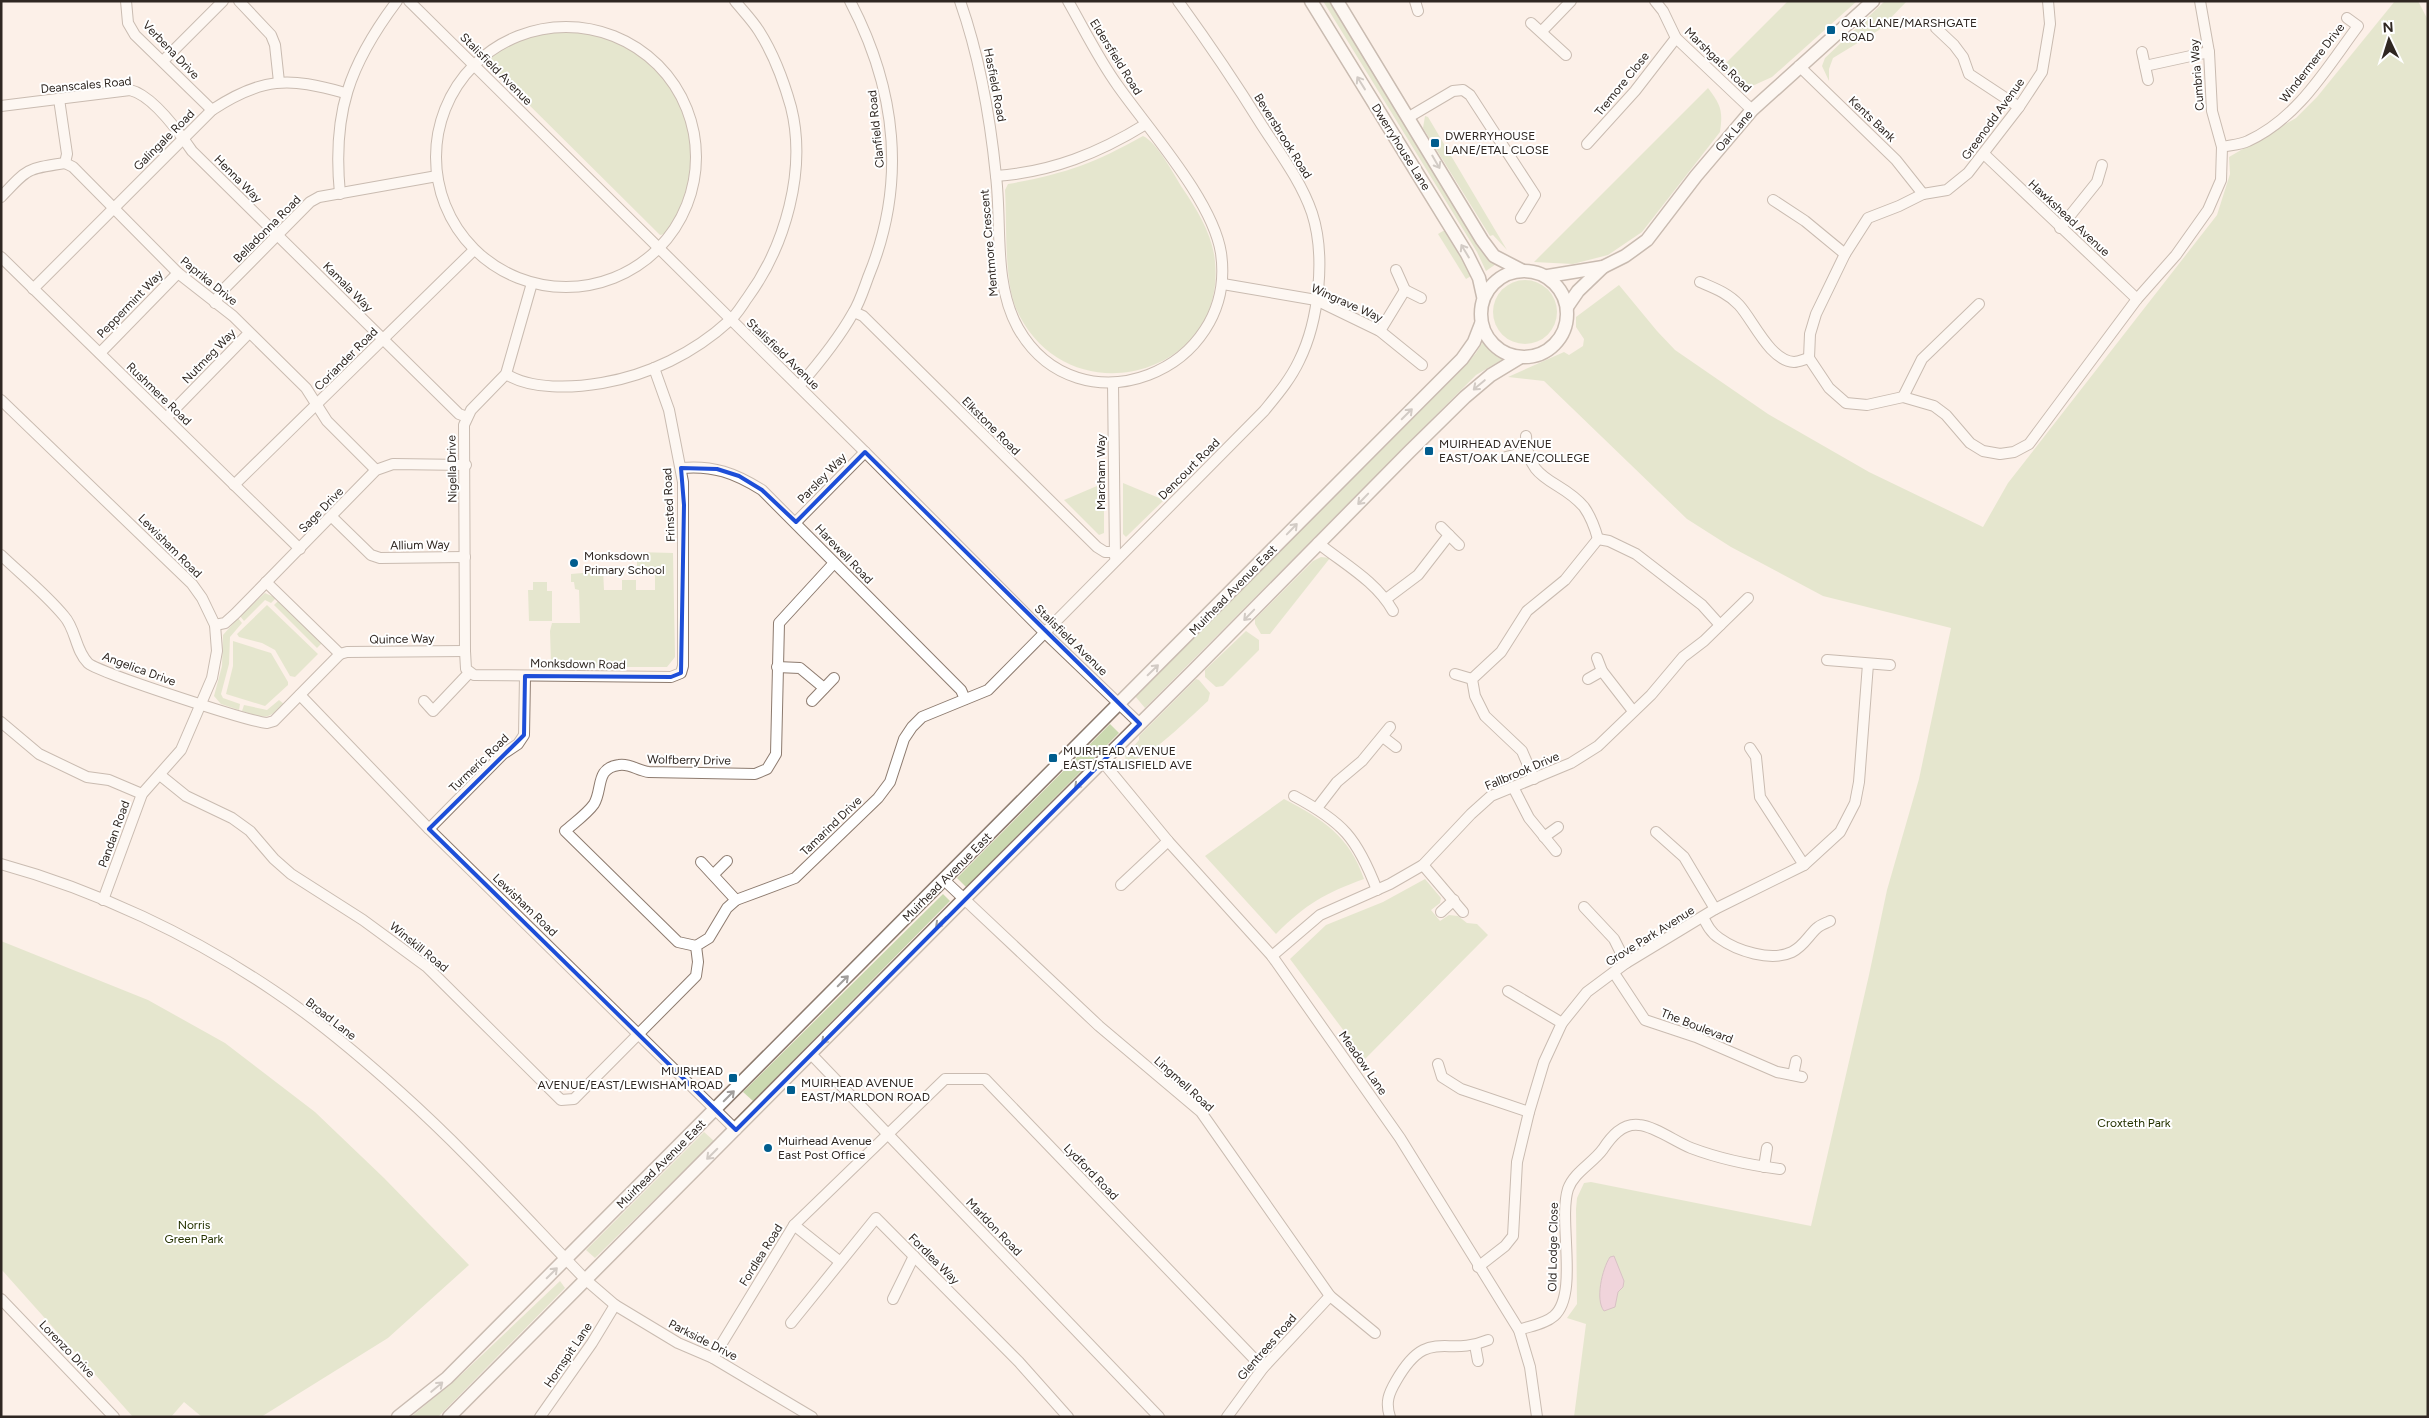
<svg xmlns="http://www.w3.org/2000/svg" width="2429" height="1418" viewBox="0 0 2429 1418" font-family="Figtree,sans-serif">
  <rect width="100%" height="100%" fill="#fcf0e8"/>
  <g fill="#cbd9b0">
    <path d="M1323 1H1331L1496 264 1486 271 1477 252Z"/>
    <path d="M1788 1H1857L1772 77 1750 87 1738 86 1722 67Z"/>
    <path d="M1885 1H1907L1879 30 1833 58 1829 69V81L1822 66 1825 58Z"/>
    <path d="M2395 1H2418L2428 20V1417H1574L1586 1324 1567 1318 1577 1304 1576 1209 1577 1198 1584 1183 1591 1182 1811 1226 1869 975 1887 890 1919 779 1951 628 1823 596 1731 547 1687 519 1544 381 1508 377 1564 352 1569 355 1583 346 1584 339 1576 327V317L1619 285 1657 331 1675 350 1768 414 1869 472 1983 527 2008 483 2217 215 2230 174 2229 157 2296 118 2317 97Z"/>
    <path d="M558 32C571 32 584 32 596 35 688 56 717 161 665 234L660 235 488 64 487 61C507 42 532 35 558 32Z"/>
    <path d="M1708 88C1721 105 1723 111 1720 132L1642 232 1608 255 1573 264 1534 262Z"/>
    <path d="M1425 116 1428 117 1507 250 1493 235 1490 236 1423 128Z"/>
    <path d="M1143 136C1158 143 1174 175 1183 189 1196 208 1210 231 1214 254 1234 377 1063 422 1015 306 1004 277 1007 222 1005 190L1008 184C1064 174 1093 164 1143 136Z"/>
    <path d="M1443 231H1446L1462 256 1471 276 1466 279 1438 234Z"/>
    <circle cx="1525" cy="312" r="32"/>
    <path d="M1484 340 1495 352 1505 358 1476 375 1145 708 1135 696 1464 367 1476 353Z"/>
    <path d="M1104 483V533L1099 535 1064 500Z"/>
    <path d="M1123 483 1164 500 1126 537 1123 534Z"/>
    <path d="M637 552 673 553 675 657 667 667H535V664L551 663 550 631 552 623H580L579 590 575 589 574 582H571V574L594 572 595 569H603L604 590H622V580H636V590H655V568H637Z"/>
    <path d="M1321 557 1330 558 1270 634H1261L1255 624V619L1313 561Z"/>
    <path d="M533 582H547V591H552V621H529L528 590H533Z"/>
    <path d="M265 593 276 598 271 603 265 600 244 621 240 616Z"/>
    <path d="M279 600 322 643 317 648 274 605Z"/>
    <path d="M267 605 318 654 295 677 290 676 275 650 262 643 239 637 237 634Z"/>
    <path d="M238 618 242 623 230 637 229 664 221 694 223 698 240 704 239 710 221 704 214 696 222 666 223 635Z"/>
    <path d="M1246 631 1259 640V650L1223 686 1216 687 1205 677V670Z"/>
    <path d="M233 641 271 653 288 682V685L265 706 226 694 233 666Z"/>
    <path d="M1196 679 1199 680 1210 693 1208 701C1193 714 1144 765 1126 761L1125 756 1139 740V736Z"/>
    <path d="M279 700 284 704C267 721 264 718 242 711L244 705 267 710Z"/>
    <path d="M1110 724 1119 733 966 887 957 878Z"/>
    <path d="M1284 799C1323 819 1350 837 1364 879 1325 893 1306 904 1276 934L1205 856Z"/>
    <path d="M1425 879 1441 898 1440 903 1431 910 1440 921 1449 915 1458 916 1467 923 1477 924 1488 935 1365 1059 1290 959 1326 925 1383 902Z"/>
    <path d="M943 894 950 901 753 1101 743 1092Z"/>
    <path d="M1 941 148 1000 225 1043 315 1112 384 1178 469 1265 388 1338 261 1417H202L184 1402 171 1417H133L1 1269Z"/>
    <path d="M704 1132 714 1141 595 1258 586 1250Z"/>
    <path d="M560 1281 565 1288 438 1417H411L462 1374Z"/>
  </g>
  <path fill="#e2b2cc" stroke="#ac8899" d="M1614 1256 1624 1281 1623 1287 1618 1292 1615 1307 1604 1311C1595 1300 1602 1269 1610 1257Z"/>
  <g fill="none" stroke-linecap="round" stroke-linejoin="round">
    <defs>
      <g id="minor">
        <path d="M126 1 128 23 135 35 212 110"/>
        <path d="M239 1 271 35 275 45 279 82"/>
        <path d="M409 1 865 452 1044 632 1140 724"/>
        <path d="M960 1C980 58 990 116 996 176 1002 225 993 283 1018 328 1078 434 1238 372 1221 253 1213 201 1149 130 1118 86 1099 60 1084 29 1068 1"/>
        <path d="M1415 1 1418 11"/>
        <path d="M1655 1 1663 11 1676 38 1752 110"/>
        <path d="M2048 1 2050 24 2042 72 2019 107 1968 173 1947 190 1923 194 1899 206 1868 218 1845 254 1816 314 1810 334 1809 358 1829 388 1846 403 1867 405 1903 397 1934 406 1946 415 1970 443 1983 451 2000 454 2014 452 2029 444 2137 299 2176 255 2208 210 2221 180 2222 147 2212 111 2209 52 2200 1"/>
        <path d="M1531 23 1566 55"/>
        <circle cx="566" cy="157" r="130"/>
        <path d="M1936 28 1954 45 1963 57 1969 74 2019 107"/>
        <path d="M1542 31 1571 1"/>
        <path d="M2142 52 2148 80"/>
        <path d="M163 61 223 1"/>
        <path d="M1799 66 1896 160 1923 194"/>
        <path d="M2145 66 2209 52"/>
        <path d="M59 99 67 154 65 163 73 167 178 273 233 316 306 388 327 421 376 470"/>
        <path d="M1 106 130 90C152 95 179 132 192 151L459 414 467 417"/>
        <path d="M1409 117 1453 91 1463 90 1470 95 1535 195 1521 218"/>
        <path d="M1587 144 1635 91 1676 38"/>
        <path d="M2222 147C2230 145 2240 145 2248 141 2298 118 2326 69 2358 26L2347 18"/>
        <path d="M1984 154 2137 299"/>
        <path d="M996 176C1052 172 1099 153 1146 124"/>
        <path d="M340 194C332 113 349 65 397 1"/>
        <path d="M1 197C28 168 26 169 65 163"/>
        <path d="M1773 200 1805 221 1845 254"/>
        <path d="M2060 228 2097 182 2102 165"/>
        <path d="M1 257 300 549"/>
        <path d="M1396 270 1405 290"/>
        <path d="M1700 282C1714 288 1728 293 1739 305 1753 320 1770 361 1794 362 1798 362 1805 359 1809 358"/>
        <path d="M532 283 506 374 471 410 464 425 465 651 466 669 474 675 671 677 681 673 683 666V482L669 410 654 368"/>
        <path d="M1223 284 1316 300 1380 331 1422 365"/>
        <path d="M33 289 212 110C262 77 289 77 345 93"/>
        <path d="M215 303 221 292 310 202 319 197 437 176"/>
        <path d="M854 312 863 316 1097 547 1105 552H1113"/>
        <path d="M1380 331 1405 290 1421 298"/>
        <path d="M100 353 178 273"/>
        <path d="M506 374C531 390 573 388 602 383 649 375 694 353 729 321 737 315 742 305 748 297 785 246 807 170 791 107 784 82 773 53 759 31 752 20 743 11 735 1"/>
        <path d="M1113 383 1115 557"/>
        <path d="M799 386C819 363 838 340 853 313 860 302 864 288 869 275 907 182 896 89 850 1"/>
        <path d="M1903 397 1922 359 1979 304"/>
        <path d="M1 400 192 584 202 598 215 625 217 651 212 678 181 750 142 794 103 900"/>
        <path d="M166 418 249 333"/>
        <path d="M1526 436C1527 484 1560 478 1584 507 1591 517 1595 528 1598 539"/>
        <path d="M1506 457 1526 452"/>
        <path d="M681 468C713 465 735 473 762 490L952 681 961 690 965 699"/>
        <path d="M234 485 474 250"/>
        <path d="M332 517 371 555 380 558 465 557"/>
        <path d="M796 522 865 452"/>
        <path d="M1441 527 1459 545"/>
        <path d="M1598 539 1609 541 1636 554 1702 605 1720 625"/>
        <path d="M1318 543C1344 564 1376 581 1393 611"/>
        <path d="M1 555C22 575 46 594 64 616 76 629 75 650 88 663 97 672 250 722 267 723L274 721 340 654 266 582"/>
        <path d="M1386 599 1418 575 1449 535"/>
        <path d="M215 625 225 623 235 614 376 470 393 464 466 465"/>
        <path d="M340 654 347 652 465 651"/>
        <path d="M1597 658 1602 671 1633 711"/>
        <path d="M1827 660 1890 665"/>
        <path d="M777 667 800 668 824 688"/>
        <path d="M1455 674 1472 679"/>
        <path d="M1588 679 1602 671"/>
        <path d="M300 695 429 829 736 1130"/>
        <path d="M424 701 433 711 469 673"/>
        <path d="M812 701 834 678"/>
        <path d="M1 722 39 754 87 777 109 780 142 794"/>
        <path d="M1383 737 1396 747"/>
        <path d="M1750 748 1756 757 1760 797 1804 865"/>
        <path d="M1102 761 1168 841 1272 956 1400 1138 1519 1330 1530 1367 1537 1417"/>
        <path d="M160 775 186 796 232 818 250 831 274 859 291 874 363 920 427 967 561 1100 574 1099 696 976 698 962 696 946 709 938 727 908 736 900 795 878 878 798 890 782 904 739 912 727 922 717 988 690 1264 411C1277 395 1290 380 1299 361 1319 321 1326 256 1312 213 1301 181 1279 152 1261 124 1235 82 1207 41 1178 1"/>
        <path d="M1534 779 1522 751 1485 716 1475 696 1472 679 1501 652 1527 611 1565 580 1598 539"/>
        <path d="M1513 787 1529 818 1556 851"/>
        <path d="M1294 796C1343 822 1357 838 1377 890"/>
        <path d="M1317 808 1337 782 1362 761 1390 727"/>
        <path d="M429 829 503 754 518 744 524 735 525 676"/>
        <path d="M1656 832 1684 857 1715 909"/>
        <path d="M1544 837 1558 827"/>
        <path d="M701 862 736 900"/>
        <path d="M1 864C96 890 193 936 274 991 319 1021 360 1056 400 1092 466 1151 525 1217 586 1280L615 1305 678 1343 713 1358 812 1417"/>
        <path d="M1423 865 1463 912"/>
        <path d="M714 874 727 861"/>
        <path d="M944 880 1099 1026 1201 1112 1330 1296 1375 1333"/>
        <path d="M1121 885 1168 841"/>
        <path d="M1584 907 1614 939 1626 963"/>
        <path d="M1441 912 1454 900"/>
        <path d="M1703 917C1707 925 1711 933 1719 938 1737 951 1771 962 1792 952 1804 946 1808 936 1817 928 1820 925 1826 923 1830 921"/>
        <path d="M696 946 678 942 565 831C574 823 587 814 594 804 603 789 595 768 619 765 630 763 638 771 649 772L755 774 767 769 776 754 779 623 834 563"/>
        <path d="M1272 956 1320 915 1390 884 1423 865 1471 814 1491 796 1571 763 1598 746 1651 695 1683 657 1704 641 1748 598"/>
        <path d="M1614 973 1645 1020 1696 1037 1777 1072 1802 1077"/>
        <path d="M1508 991 1562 1023"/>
        <path d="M811 1054 1159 1417"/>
        <path d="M1438 1064 1442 1077 1461 1089 1529 1112"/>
        <path d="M1793 1075 1796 1061"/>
        <path d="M1764 1167 1767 1148"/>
        <path d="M794 1225 839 1261"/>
        <path d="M1478 1267 1505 1246 1513 1236 1517 1162 1529 1112 1544 1062 1562 1023 1587 992 1626 963 1715 909 1804 865 1840 832 1855 803 1859 782 1868 664"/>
        <path d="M1 1299 114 1417"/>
        <path d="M893 1299 914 1256"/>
        <path d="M791 1323 876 1218 1019 1362 1068 1417"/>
        <path d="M1519 1330C1530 1326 1545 1324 1554 1316 1579 1294 1558 1221 1568 1189 1574 1172 1593 1163 1603 1149 1611 1137 1622 1123 1639 1125 1654 1126 1676 1142 1691 1148 1720 1159 1749 1165 1780 1169"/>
        <path d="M1475 1345 1478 1361"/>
        <path d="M713 1358 794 1225 945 1079H985L1263 1368"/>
        <path d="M540 1417 592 1343 615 1305"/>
        <path d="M1227 1417 1263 1368 1330 1296"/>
        <path d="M1390 1417C1385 1402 1389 1393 1396 1381 1428 1325 1445 1358 1488 1340"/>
      </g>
      <g id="tertiary">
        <path d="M1311 1 1467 254 1479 278 1483 296"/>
        <path d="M1337 1 1482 240 1494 256 1521 270"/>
        <circle cx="1524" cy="314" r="43"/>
        <path d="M1548 276 1603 267 1625 256 1647 240 1696 176 1752 110 1873 1"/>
        <path d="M1567 307 1578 291 1603 267"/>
        <path d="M398 1417 447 1378 1462 359 1474 342 1481 324"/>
        <path d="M449 1417 964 899 1193 671 1409 452 1465 397 1491 375 1519 358"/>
      </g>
    </defs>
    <use href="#minor" stroke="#8d7b6f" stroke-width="12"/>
    <use href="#tertiary" stroke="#8d7b6f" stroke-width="15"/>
    <use href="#minor" stroke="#fff" stroke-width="10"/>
    <use href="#tertiary" stroke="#fff" stroke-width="12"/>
  </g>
  <defs><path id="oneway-shaft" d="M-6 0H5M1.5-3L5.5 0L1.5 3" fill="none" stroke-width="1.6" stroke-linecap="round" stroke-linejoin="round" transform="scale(1.25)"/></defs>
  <g stroke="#a19e9c">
    <use href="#oneway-shaft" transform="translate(1361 83) rotate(-122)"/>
    <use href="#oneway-shaft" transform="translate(1436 162) rotate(60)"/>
    <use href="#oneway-shaft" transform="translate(1465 251) rotate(-121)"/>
    <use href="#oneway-shaft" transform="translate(1479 385) rotate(140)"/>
    <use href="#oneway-shaft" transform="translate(1407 414) rotate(-45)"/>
    <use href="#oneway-shaft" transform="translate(1363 499) rotate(134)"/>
    <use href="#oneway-shaft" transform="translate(1292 529) rotate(-46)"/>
    <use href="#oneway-shaft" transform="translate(1249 615) rotate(134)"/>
    <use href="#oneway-shaft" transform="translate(1153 670) rotate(-44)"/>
    <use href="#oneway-shaft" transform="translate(1080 783) rotate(135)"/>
    <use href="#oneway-shaft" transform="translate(941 922) rotate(135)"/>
    <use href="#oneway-shaft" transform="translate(843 981) rotate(-45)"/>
    <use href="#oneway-shaft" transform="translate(827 1038) rotate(135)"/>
    <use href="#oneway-shaft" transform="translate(729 1096) rotate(-45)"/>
    <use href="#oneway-shaft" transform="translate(712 1154) rotate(135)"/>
    <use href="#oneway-shaft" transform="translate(552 1273) rotate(-45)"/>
    <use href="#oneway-shaft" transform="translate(437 1387) rotate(-40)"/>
  </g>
  <path d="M0 0H2429V1418H0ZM865 452 1140 724 736 1130 429 829 524 735 525 676 671 677 681 673 684 505 681 468 717 469 739 476 762 490 796 522Z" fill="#fcf0e8" fill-opacity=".55" fill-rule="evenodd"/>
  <path fill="none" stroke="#1d4ed8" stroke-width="4" stroke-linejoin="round" d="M865 452 1140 724 736 1130 429 829 524 735 525 676 671 677 681 673 684 505 681 468 717 469 739 476 762 490 796 522Z"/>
  <g fill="#005d8e" stroke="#fff" stroke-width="2">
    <rect x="1826" y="25" width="10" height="10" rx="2.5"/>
    <rect x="1430" y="138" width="10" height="10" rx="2.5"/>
    <rect x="1424" y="446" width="10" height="10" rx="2.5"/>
    <circle cx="574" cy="563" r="5"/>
    <rect x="1048" y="753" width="10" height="10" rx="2.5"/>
    <rect x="728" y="1073" width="10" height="10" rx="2.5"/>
    <rect x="786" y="1085" width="10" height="10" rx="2.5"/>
    <circle cx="768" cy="1148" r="5"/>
  </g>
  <g text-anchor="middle" stroke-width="4" stroke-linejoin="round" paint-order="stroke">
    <g font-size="12" fill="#2f2722" stroke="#fff" text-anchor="start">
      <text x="1841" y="27">OAK LANE/MARSHGATE<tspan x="1841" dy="14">ROAD</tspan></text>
      <text x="1445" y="140">DWERRYHOUSE<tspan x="1445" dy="14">LANE/ETAL CLOSE</tspan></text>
      <text x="1439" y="448">MUIRHEAD AVENUE<tspan x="1439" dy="14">EAST/OAK LANE/COLLEGE</tspan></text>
      <text x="584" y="560">Monksdown<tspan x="584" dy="14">Primary School</tspan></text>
      <text x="1063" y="755">MUIRHEAD AVENUE<tspan x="1063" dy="14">EAST/STALISFIELD AVE</tspan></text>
      <text x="723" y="1075" text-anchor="end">MUIRHEAD<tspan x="723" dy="14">AVENUE/EAST/LEWISHAM ROAD</tspan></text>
      <text x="801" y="1087">MUIRHEAD AVENUE<tspan x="801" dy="14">EAST/MARLDON ROAD</tspan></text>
      <text x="778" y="1145">Muirhead Avenue<tspan x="778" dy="14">East Post Office</tspan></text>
    </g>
    <g font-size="12" fill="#2f2722" stroke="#fff">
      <text transform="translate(171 50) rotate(46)" y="4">Verbena Drive</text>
      <text transform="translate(1116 57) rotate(58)" y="4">Eldersfield Road</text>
      <text transform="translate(1718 60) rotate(44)" y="4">Marshgate Road</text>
      <text transform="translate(2312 63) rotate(-52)" y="4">Windermere Drive</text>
      <text transform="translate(496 69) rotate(45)" y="4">Stalisfield Avenue</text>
      <text transform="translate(2197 75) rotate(-95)" y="4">Cumbria Way</text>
      <text transform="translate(1622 84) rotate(-51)" y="4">Tremore Close</text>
      <text transform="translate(86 85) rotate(-5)" y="4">Deanscales Road</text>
      <text transform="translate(995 85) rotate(79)" y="4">Hasfield Road</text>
      <text transform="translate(1872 119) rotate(44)" y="4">Kents Bank</text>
      <text transform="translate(1993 119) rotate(-54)" y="4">Greenodd Avenue</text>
      <text transform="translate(876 129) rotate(-96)" y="4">Clanfield Road</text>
      <text transform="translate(1734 131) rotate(-49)" y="4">Oak Lane</text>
      <text transform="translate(1283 136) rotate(58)" y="4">Beversbrook Road</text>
      <text transform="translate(164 140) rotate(-45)" y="4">Galingale Road</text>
      <text transform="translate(1401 147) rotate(58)" y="4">Dwerryhouse Lane</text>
      <text transform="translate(238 179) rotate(45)" y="4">Henna Way</text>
      <text transform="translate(2069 218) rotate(43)" y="4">Hawkshead Avenue</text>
      <text transform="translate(267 229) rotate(-45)" y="4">Belladonna Road</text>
      <text transform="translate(989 243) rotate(-95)" y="4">Mentmore Crescent</text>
      <text transform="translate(209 281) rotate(39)" y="4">Paprika Drive</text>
      <text transform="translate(348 287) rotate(45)" y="4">Kamala Way</text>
      <text transform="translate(1347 303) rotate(24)" y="4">Wingrave Way</text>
      <text transform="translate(130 304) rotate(-46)" y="4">Peppermint Way</text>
      <text transform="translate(783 354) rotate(44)" y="4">Stalisfield Avenue</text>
      <text transform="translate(209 356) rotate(-46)" y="4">Nutmeg Way</text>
      <text transform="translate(346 359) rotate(-45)" y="4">Coriander Road</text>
      <text transform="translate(159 394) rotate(44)" y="4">Rushmere Road</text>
      <text transform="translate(991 426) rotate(45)" y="4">Elkstone Road</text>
      <text transform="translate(452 469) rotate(-91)" y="4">Nigella Drive</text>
      <text transform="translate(1189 469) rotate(-45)" y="4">Dencourt Road</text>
      <text transform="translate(1101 472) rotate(-90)" y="4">Marcham Way</text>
      <text transform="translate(822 478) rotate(-46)" y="4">Parsley Way</text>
      <text transform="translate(669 505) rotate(-93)" y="4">Frinsted Road</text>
      <text transform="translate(321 510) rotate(-46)" y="4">Sage Drive</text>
      <text transform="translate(420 545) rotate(-1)" y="4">Allium Way</text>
      <text transform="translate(170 546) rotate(45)" y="4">Lewisham Road</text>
      <text transform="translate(844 554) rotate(46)" y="4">Harewell Road</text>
      <text transform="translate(1233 590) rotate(-46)" y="4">Muirhead Avenue East</text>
      <text transform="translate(402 639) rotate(-1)" y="4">Quince Way</text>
      <text transform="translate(1071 640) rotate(44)" y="4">Stalisfield Avenue</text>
      <text transform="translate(578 664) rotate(1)" y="4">Monksdown Road</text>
      <text transform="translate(139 669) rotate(20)" y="4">Angelica Drive</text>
      <text transform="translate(689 760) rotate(1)" y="4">Wolfberry Drive</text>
      <text transform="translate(479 763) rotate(-44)" y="4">Turmeric Road</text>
      <text transform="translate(1522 771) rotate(-23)" y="4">Fallbrook Drive</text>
      <text transform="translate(831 826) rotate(-44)" y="4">Tamarind Drive</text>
      <text transform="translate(114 834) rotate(-70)" y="4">Pandan Road</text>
      <text transform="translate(947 877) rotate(-45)" y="4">Muirhead Avenue East</text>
      <text transform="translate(525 905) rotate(44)" y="4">Lewisham Road</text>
      <text transform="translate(1650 936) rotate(-32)" y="4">Grove Park Avenue</text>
      <text transform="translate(419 947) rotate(39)" y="4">Winskill Road</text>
      <text transform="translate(331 1019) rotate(38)" y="4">Broad Lane</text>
      <text transform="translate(1697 1026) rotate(21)" y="4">The Boulevard</text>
      <text transform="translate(1363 1063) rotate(55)" y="4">Meadow Lane</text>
      <text transform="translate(1184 1084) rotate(42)" y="4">Lingmell Road</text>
      <text transform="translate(661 1164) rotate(-45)" y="4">Muirhead Avenue East</text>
      <text transform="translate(1091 1172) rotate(46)" y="4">Lydford Road</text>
      <text transform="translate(994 1227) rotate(46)" y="4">Marldon Road</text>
      <text transform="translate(1553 1247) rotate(-89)" y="4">Old Lodge Close</text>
      <text transform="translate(761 1255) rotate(-58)" y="4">Fordlea Road</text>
      <text transform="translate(934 1259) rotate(45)" y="4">Fordlea Way</text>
      <text transform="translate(703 1340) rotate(27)" y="4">Parkside Drive</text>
      <text transform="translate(1267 1347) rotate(-49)" y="4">Glentrees Road</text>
      <text transform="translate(67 1349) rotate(46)" y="4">Lorenzo Drive</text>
      <text transform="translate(568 1355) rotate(-56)" y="4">Hornspit Lane</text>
    </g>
    <g font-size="12" fill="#253200" stroke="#fff">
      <text x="2134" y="1127">Croxteth Park</text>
      <text x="194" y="1229">Norris<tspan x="194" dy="14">Green Park</tspan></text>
    </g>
  </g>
  <rect width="2429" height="1418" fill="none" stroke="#2f2722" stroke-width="5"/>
  <g transform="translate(2389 40) rotate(356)" stroke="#ffffff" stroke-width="4" paint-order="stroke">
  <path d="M0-4L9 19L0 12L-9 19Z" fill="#2f2722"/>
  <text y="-8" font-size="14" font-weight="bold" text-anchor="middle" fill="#2f2722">N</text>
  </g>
</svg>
